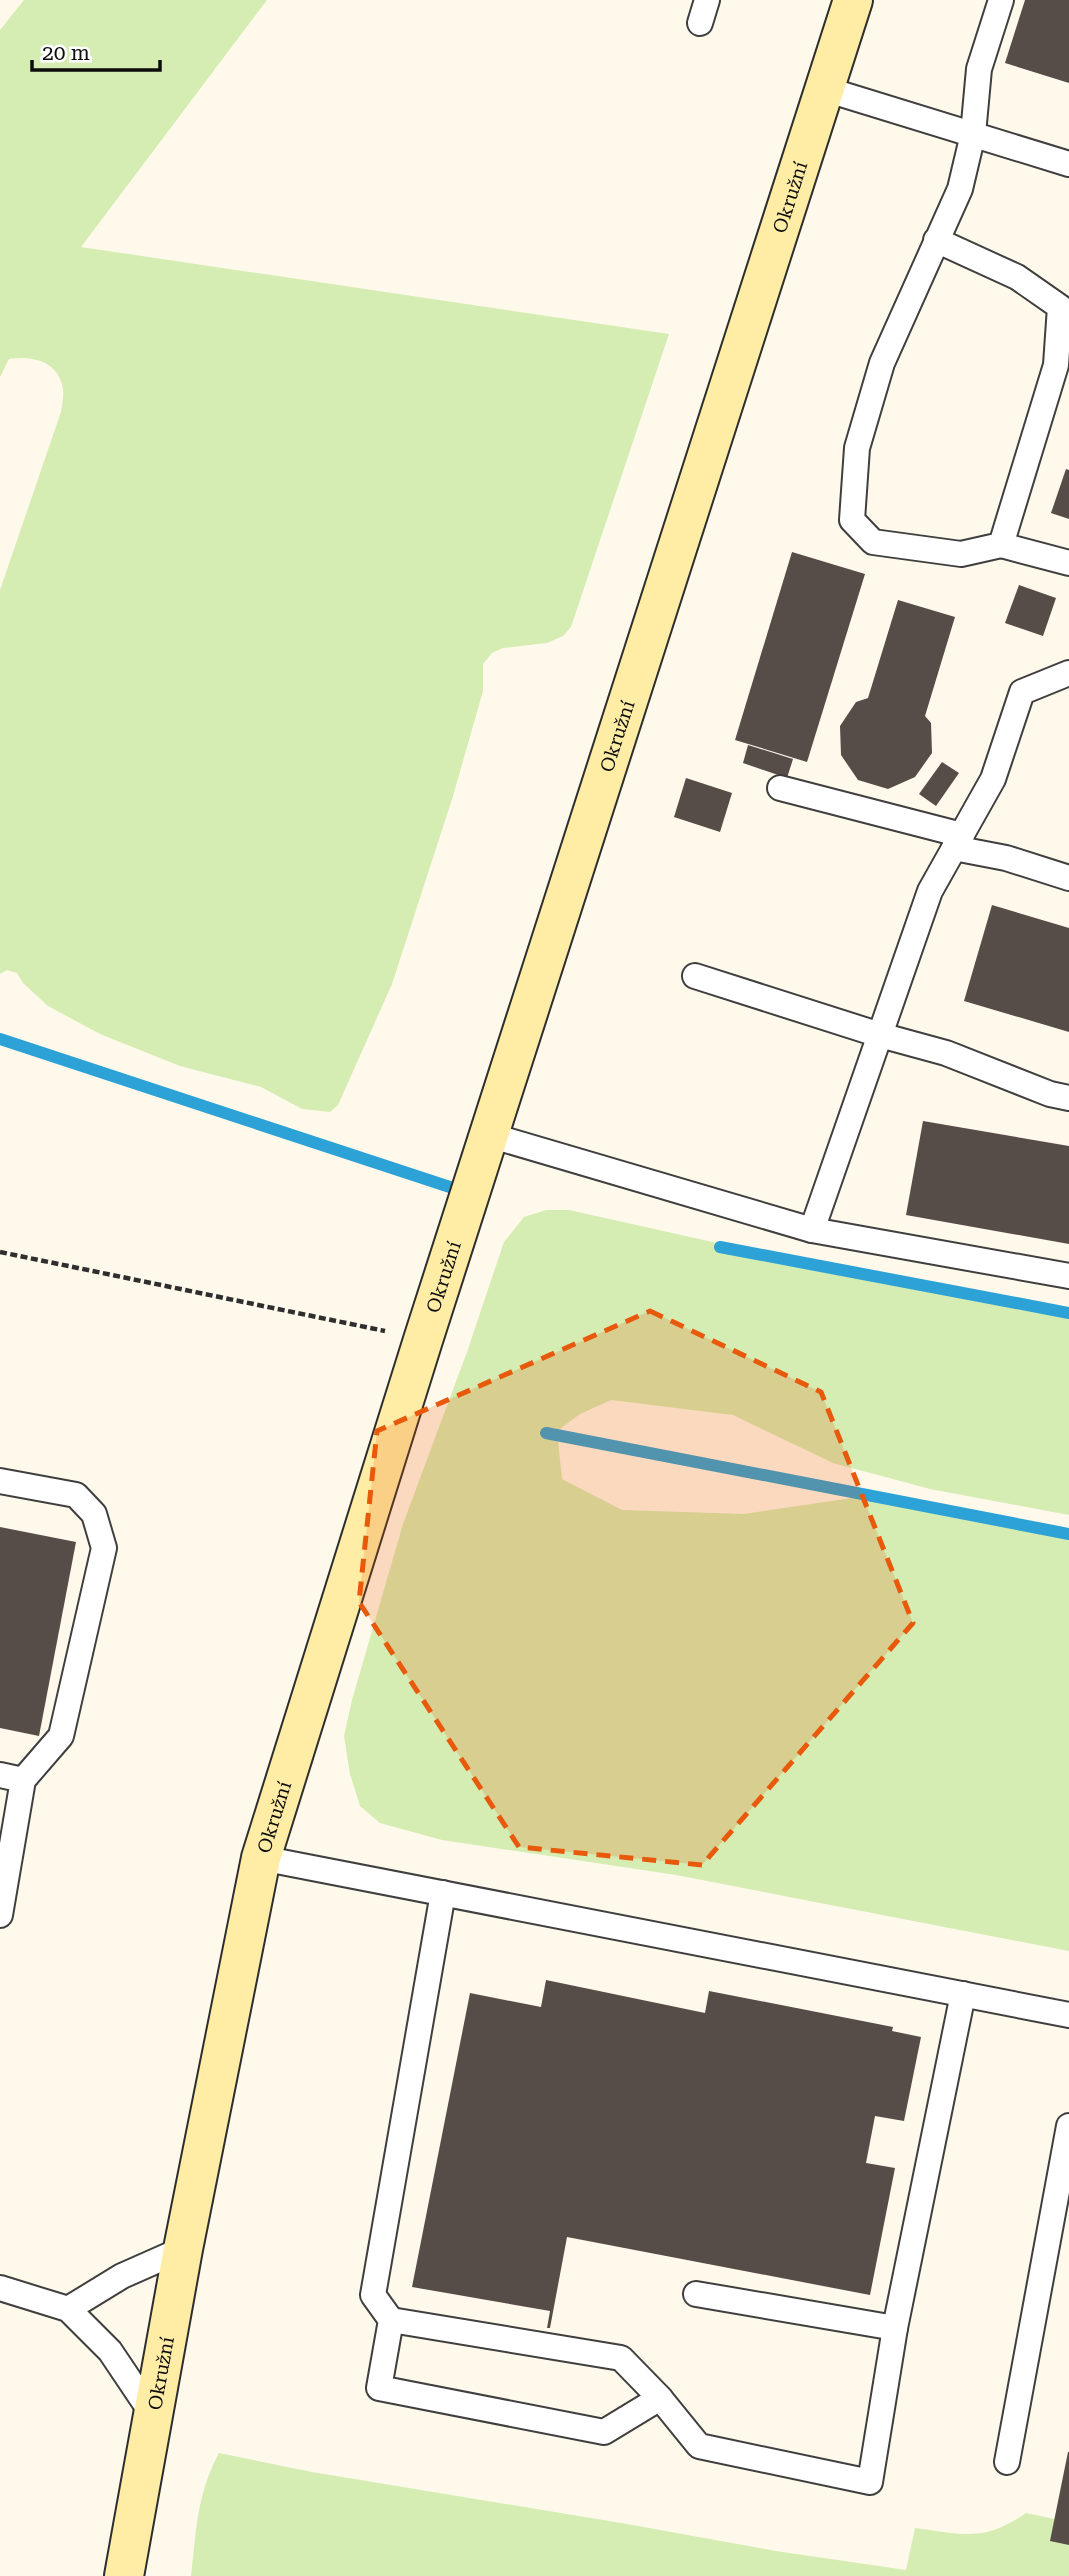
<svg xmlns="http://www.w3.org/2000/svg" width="1069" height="2576" viewBox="0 0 1069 2576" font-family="'Roboto Serif',serif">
  <rect width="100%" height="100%" fill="#fff9eb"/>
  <g fill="#d5ecb2">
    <path d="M24 0H267L81 247 669 334 571 627 563 636 547 643 503 648 492 653 483 664V691L453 796 392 984 338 1105 330 1112 302 1109 261 1087 180 1066 100 1034 48 1006 23 983 17 973 7 970 0 974V590L61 412C62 405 64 396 63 389 59 361 32 355 9 359L0 377V30Z"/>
    <path d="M546 1210H569L717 1243 1069 1308V1515L930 1489 833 1463 733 1415 611 1400 580 1414 557 1431 562 1479 622 1510 744 1514 852 1498 990 1516 1069 1536V1951L676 1875 442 1840 380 1823 360 1806 350 1774 344 1736 352 1700 403 1524 467 1352 504 1242 524 1217Z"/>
    <path d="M219 2453 312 2472 627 2524 776 2551 906 2570 915 2528C963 2534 983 2543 1026 2513L1069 2522V2576H191C196 2532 197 2493 219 2453Z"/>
  </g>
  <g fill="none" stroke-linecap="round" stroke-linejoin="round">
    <g stroke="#2da2d7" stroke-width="12">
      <path d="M0 1039 465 1192"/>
      <path d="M720 1247 1069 1313"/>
      <path d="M546 1433 1069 1534"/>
    </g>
  </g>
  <g fill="#564c48">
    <path d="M1025 0H1069V83L1005 63Z"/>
    <path d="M1066 469 1069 470V519L1051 513Z"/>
    <path d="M792 552 865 574 807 762 735 740Z"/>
    <path d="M1019 585 1056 598 1043 636 1005 623Z"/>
    <path d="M898 600 955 617 925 716 931 723 932 753 915 777 888 789 858 780 841 755 840 726 856 702 868 698Z"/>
    <path d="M748 745 793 759 787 778 743 763Z"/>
    <path d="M942 762 959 773 936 806 919 794Z"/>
    <path d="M686 778 732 793 720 832 674 817Z"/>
    <path d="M992 905 1069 928V1032L964 1001Z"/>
    <path d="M923 1121 1069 1146V1244L906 1215Z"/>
    <path d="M0 1527 76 1542 39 1736 0 1728Z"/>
    <path d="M546 1980 705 2013 709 1991 893 2027 892 2031 921 2037 904 2121 875 2116 866 2163 895 2168 870 2295 567 2237 550 2328H547L550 2311 412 2287 470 1993 541 2007Z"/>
    <path d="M1068 2452H1069V2545L1050 2541Z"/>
  </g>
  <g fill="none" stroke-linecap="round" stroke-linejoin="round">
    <defs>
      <g id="service">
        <path d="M700 23 707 0"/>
        <path d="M825 89 1069 164"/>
        <path d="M936 240 1017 277 1060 307 1056 365 1001 545 961 554 873 542 852 520 857 448 882 363 960 189 973 134 979 69 1001 0"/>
        <path d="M1001 545 1069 563"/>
        <path d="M780 788 962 835"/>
        <path d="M954 848 1006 858 1069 878"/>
        <path d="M695 976 880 1035 946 1053 1050 1094 1069 1098"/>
        <path d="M489 1135 812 1230 1069 1276"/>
        <path d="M812 1230 930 891 993 779 1022 692 1069 673"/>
        <path d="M0 1481 76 1495 94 1514 104 1548 61 1736 23 1780 0 1915"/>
        <path d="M0 1775 23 1780"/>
        <path d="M261 1858 1069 2015"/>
        <path d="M443 1893 373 2295 391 2320 379 2388 604 2432 660 2398 699 2446 870 2482 895 2328 963 1994"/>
        <path d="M0 2288 68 2309 110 2351 153 2415"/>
        <path d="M696 2294 895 2328"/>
        <path d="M68 2309 122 2276 183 2249"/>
        <path d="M391 2320 621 2358 660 2398"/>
        <path d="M1007 2462 1069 2126"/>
      </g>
      <g id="secondary">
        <path id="s1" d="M124 2576 183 2249 261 1858 423 1340 853 0"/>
      </g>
    </defs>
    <use href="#service" stroke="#3f3f3f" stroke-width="28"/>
    <use href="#secondary" stroke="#2e2e2e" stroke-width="42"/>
    <path stroke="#2e2e2e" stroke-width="4.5" stroke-dasharray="7 3.5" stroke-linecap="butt" d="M0 1252 385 1331"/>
    <use href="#service" stroke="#fff" stroke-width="24"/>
    <use href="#secondary" stroke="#ffeda6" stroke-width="38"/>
  </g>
  <path fill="#e8590c" fill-opacity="0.2" stroke="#e8590c" stroke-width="5" stroke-dasharray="14 9" stroke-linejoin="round" d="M650 1311 821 1392 913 1623 702 1865 519 1847 359 1602 377 1431Z"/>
  <g text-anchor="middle" stroke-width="7" stroke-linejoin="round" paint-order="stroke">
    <g font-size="19" fill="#0c0c0c" stroke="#fff">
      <text dy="7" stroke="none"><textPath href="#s1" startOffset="2474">Okružní</textPath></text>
      <text dy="7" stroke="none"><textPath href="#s1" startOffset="1908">Okružní</textPath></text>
      <text dy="7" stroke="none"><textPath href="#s1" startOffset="1340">Okružní</textPath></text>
      <text dy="7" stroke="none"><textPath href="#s1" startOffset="774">Okružní</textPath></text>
      <text dy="7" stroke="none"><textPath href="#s1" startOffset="206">Okružní</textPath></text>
    </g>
  </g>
  <path d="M32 60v10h128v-10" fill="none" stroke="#0c0c0c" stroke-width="3.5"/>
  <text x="42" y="60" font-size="21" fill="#0c0c0c" stroke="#ffffff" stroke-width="5" paint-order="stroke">20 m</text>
</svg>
